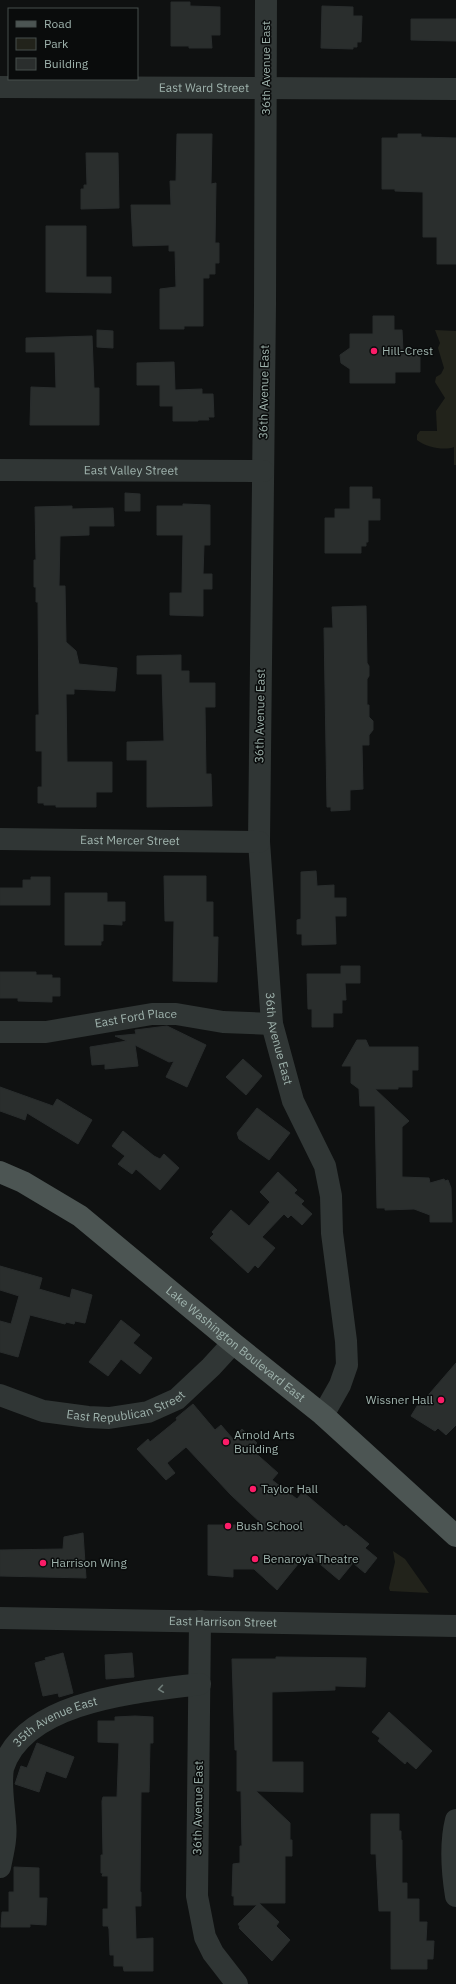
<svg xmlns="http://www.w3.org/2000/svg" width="456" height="1984" viewBox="0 0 456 1984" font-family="'IBM Plex Sans',sans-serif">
  <rect width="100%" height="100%" fill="#0f1111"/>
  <g fill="#22231b">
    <path d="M435 330 456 331V465H454V447C445 451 425 447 417 440V435L420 431H437L436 411 445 398 435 382 436 377 441 374 444 368 438 348 440 343Z"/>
    <path d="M393 1551 405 1559 429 1593 390 1591 389 1588 395 1562Z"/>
  </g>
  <g fill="#2a2e2d" stroke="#292d2d">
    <path d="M171 2H190V6L220 7V35H211L212 48H189V46H171Z"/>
    <path d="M322 6 353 7V16H362L361 42H357V47H353V49L321 48Z"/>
    <path d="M411 19H456V41L411 40Z"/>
    <path d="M177 134H212L211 184 216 183 215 243H219V263H215V274H209V278H203V326H184V329H160V289L176 287 175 251H169V245L133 246 131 205H171L170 181H176Z"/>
    <path d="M398 134H421V137L456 138V264H437V237H423V192L395 191V189H382V138H398Z"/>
    <path d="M86 153H118L119 208 81 209V189H84V185H87Z"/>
    <path d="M46 226H86V277H111V293L46 292Z"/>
    <path d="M373 316H394V330H402L403 351H420V372H395V383H350V369L341 363 340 355 350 348V334H373Z"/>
    <path d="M97 330 113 331V348L97 347Z"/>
    <path d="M92 336 94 388H99V425H30L31 387 56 388 55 352H26V338Z"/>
    <path d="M174 362 175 390 202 389V394H213L214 417H208L209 420H198V421H173V406H160V385H137V363Z"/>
    <path d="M350 487H372V499H380V520H368V542H366V546H361V553H325V518H335V509H350Z"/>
    <path d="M125 493 140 494V511H125Z"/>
    <path d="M183 504 210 505V545H204L203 574H212V589H203V616L170 615V593H182L183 535H157V506H183Z"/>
    <path d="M72 506V509L113 508 114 526H89V535L60 536 59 586H65L66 642 76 651 79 664 117 668 115 691 74 689V694H66L67 762H112V792H96V807H56V805H44V803H38V787H42V751H36V715H39L38 602H36V587H34V560H36L35 507Z"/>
    <path d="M366 606 367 663 369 666V676L367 679V705H369V717L373 721V730L369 735V745H362L363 789 350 790V810L331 811V807H327L324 628H333L332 607Z"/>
    <path d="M181 655V671H189V683H215V707H205L206 774H211L212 806 147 807V760H127V742L164 741 162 674H137V656Z"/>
    <path d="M316 871 317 886 334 885V898H346V916H335L336 944 302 945V934H297V920L301 919V872Z"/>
    <path d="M164 876H206V902H213V937H218L217 982 173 981 174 921H165Z"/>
    <path d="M31 877H50V905H0V888H23V880H31Z"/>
    <path d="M65 893H107V902H125V921H122V925L103 924V941H101V945H65Z"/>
    <path d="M341 966H360V983H345L346 1000H342V1013H333V1027H312V1009H308L307 974H341Z"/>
    <path d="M0 972H36V975H52V978H60V996H52V1002L18 1001V998H0Z"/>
    <path d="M167 1026 206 1045 187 1087 166 1077 174 1061 169 1062 135 1045 138 1066 105 1069V1064L92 1065 90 1047 127 1041 115 1036 136 1034 135 1030Z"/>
    <path d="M357 1040H366L369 1047H418V1070H412V1087H398V1089H375L409 1121 402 1127V1177L429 1178 430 1183 444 1179 445 1181 448 1180 451 1188 452 1222H430V1215L414 1209 385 1210V1208H377L375 1106H360L359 1089 351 1083V1066H342Z"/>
    <path d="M243 1059 262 1076 246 1095 226 1077Z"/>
    <path d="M0 1087 53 1106 57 1099 92 1120 78 1144 27 1113 25 1120 0 1111Z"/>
    <path d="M257 1108 290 1133 269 1160 239 1139 237 1133Z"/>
    <path d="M123 1131 154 1156 160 1159 164 1154 179 1168 160 1190 136 1169 132 1174 118 1164 125 1156 112 1146Z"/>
    <path d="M278 1172 297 1190 294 1193 304 1201 301 1204 312 1214 302 1225 291 1215 288 1218 284 1214 262 1237 275 1248 258 1268 255 1265 248 1273 210 1238 214 1234 212 1232 231 1210 249 1226 270 1202 260 1192Z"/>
    <path d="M0 1266 42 1278 39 1289 70 1298 72 1289 92 1295 85 1323 75 1321 74 1324 66 1322 65 1324 30 1315 18 1357 0 1352V1321L11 1324 19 1296 0 1290Z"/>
    <path d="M121 1320 140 1335 133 1343 152 1358 140 1374 121 1359 108 1376 89 1362Z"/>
    <path d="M456 1363V1425L446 1435 438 1428 435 1431 411 1416 422 1398 424 1400Z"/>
    <path d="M193 1404 215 1430 221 1425 233 1439 242 1429 257 1443 251 1449 278 1473 272 1480 297 1499 303 1492 344 1527 346 1525 369 1544 365 1548 377 1558 365 1573 353 1563 339 1580 307 1553 277 1590 254 1569H233V1577L208 1575V1525H263L231 1495 186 1447 167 1463 175 1473 166 1480 137 1449 148 1439 150 1442 177 1420 176 1418Z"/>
    <path d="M83 1533 86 1578 0 1576V1550L63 1549 64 1537Z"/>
    <path d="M63 1653 73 1693 59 1697 58 1693 43 1696 35 1663 46 1660 45 1658Z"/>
    <path d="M132 1653 134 1677 106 1679 105 1655Z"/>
    <path d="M276 1657 366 1658 365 1687 335 1686V1690L272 1692V1762H303V1792L256 1791 290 1823V1840H292V1856H285V1903H259L279 1922 276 1926 290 1940 272 1961 239 1928 240 1927 238 1924 257 1905H234V1896H232L233 1864 240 1863V1846H242L241 1791H237V1750H235L232 1659H276Z"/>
    <path d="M389 1712 432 1751 416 1769 407 1761 405 1764 378 1741 380 1738 372 1732Z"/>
    <path d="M135 1716 153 1717V1743H150L149 1792H141L140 1892H141V1906H135L136 1939 153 1938V1971H124L123 1966H114V1955H110L109 1929 108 1926H103V1909H108V1876H102L103 1873H101V1855H103L102 1801 103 1797H117L119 1743 98 1742V1721H115V1717Z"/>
    <path d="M37 1743 74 1757 66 1778 46 1771 39 1792 15 1784 21 1766 27 1768Z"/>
    <path d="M371 1814H399V1831H401V1840H402V1883H407V1899H419V1922H427L426 1941H434L433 1959H427V1969H391V1911H379L376 1854H371Z"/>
    <path d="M14 1867 39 1868V1898H47L46 1925 30 1924V1927H1L2 1912H9V1892H14Z"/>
  </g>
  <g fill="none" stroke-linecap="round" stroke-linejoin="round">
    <g stroke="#303635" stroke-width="22">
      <path id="s1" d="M266 0 265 305 259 842 272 1024 293 1101 325 1166 331 1196 332 1233 346 1341 347 1365 340 1385 323 1415"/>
      <path id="s2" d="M0 87 456 89"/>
      <path id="s3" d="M0 470 263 471"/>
      <path id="s4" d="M0 839 259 842"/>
      <path id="s5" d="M0 1032H46L152 1014H176L223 1022 272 1024"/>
      <path id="s6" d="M0 1395 43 1411 88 1417 109 1418 148 1412 177 1399 211 1367 233 1343"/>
      <path id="s7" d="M0 1618 456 1626"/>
      <path d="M200 1621 197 1896 205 1937 213 1953 237 1984"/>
      <path d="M456 1820C450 1844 452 1871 456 1896"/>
      <path id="s8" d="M0 1867C3 1852 7 1838 5 1822 4 1804 0 1786 3 1768 25 1700 139 1692 200 1684"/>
    </g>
    <path stroke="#4c5553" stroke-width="22" id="s9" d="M0 1172 23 1182 80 1216 233 1343 323 1415 456 1536"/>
  </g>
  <defs><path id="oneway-chevron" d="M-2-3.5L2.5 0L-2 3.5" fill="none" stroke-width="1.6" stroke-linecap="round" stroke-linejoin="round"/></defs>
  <use stroke="#6d7b77" href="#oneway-chevron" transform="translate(161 1689) rotate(172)"/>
  <g fill="#fc1c68" stroke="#0a0c0c" stroke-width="1.5">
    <circle cx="374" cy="351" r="4"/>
    <circle cx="441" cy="1400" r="4"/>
    <circle cx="226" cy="1442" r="4"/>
    <circle cx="253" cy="1489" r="4"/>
    <circle cx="228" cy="1526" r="4"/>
    <circle cx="255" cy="1559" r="4"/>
    <circle cx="43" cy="1563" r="4"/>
  </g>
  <g text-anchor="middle" stroke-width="3" stroke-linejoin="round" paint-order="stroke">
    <g font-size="12" fill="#9fb3ad" stroke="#0a0c0c">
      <text transform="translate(266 68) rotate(-90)" y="4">36th Avenue East</text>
      <text dy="4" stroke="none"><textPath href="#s2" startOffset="204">East Ward Street</textPath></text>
      <text transform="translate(264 392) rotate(-89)" y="4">36th Avenue East</text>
      <text dy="4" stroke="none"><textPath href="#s3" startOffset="131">East Valley Street</textPath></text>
      <text transform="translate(260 716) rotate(-89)" y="4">36th Avenue East</text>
      <text dy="4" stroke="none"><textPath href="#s4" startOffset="130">East Mercer Street</textPath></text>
      <text dy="4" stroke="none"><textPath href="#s5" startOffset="137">East Ford Place</textPath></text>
      <text dy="4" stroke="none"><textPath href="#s1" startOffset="1040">36th Avenue East</textPath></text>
      <text dy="4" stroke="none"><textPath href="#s9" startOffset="293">Lake Washington Boulevard East</textPath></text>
      <text dy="4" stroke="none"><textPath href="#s6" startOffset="131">East Republican Street</textPath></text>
      <text dy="4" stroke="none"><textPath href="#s7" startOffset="223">East Harrison Street</textPath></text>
      <text dy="4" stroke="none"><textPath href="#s8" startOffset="173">35th Avenue East</textPath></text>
      <text transform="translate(198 1808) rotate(-89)" y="4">36th Avenue East</text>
    </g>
    <g font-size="12" fill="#9fb3ad" stroke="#0a0c0c" text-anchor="start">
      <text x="382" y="355">Hill-Crest</text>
      <text x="433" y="1404" text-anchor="end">Wissner Hall</text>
      <text x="234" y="1439">Arnold Arts<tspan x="234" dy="14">Building</tspan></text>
      <text x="261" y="1493">Taylor Hall</text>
      <text x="236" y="1530">Bush School</text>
      <text x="263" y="1563">Benaroya Theatre</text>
      <text x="51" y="1567">Harrison Wing</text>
    </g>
  </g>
  <rect x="8" y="8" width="130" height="72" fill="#0a0c0c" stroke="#464f4c"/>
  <rect x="16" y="21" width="20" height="6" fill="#4c5553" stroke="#464f4c"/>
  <text x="44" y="28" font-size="12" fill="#9fb3ad">Road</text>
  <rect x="16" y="38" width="20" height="12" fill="#22231b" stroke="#464f4c"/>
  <text x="44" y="48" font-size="12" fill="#9fb3ad">Park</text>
  <rect x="16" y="58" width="20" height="12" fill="#2a2e2d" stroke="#464f4c"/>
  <text x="44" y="68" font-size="12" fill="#9fb3ad">Building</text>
</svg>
